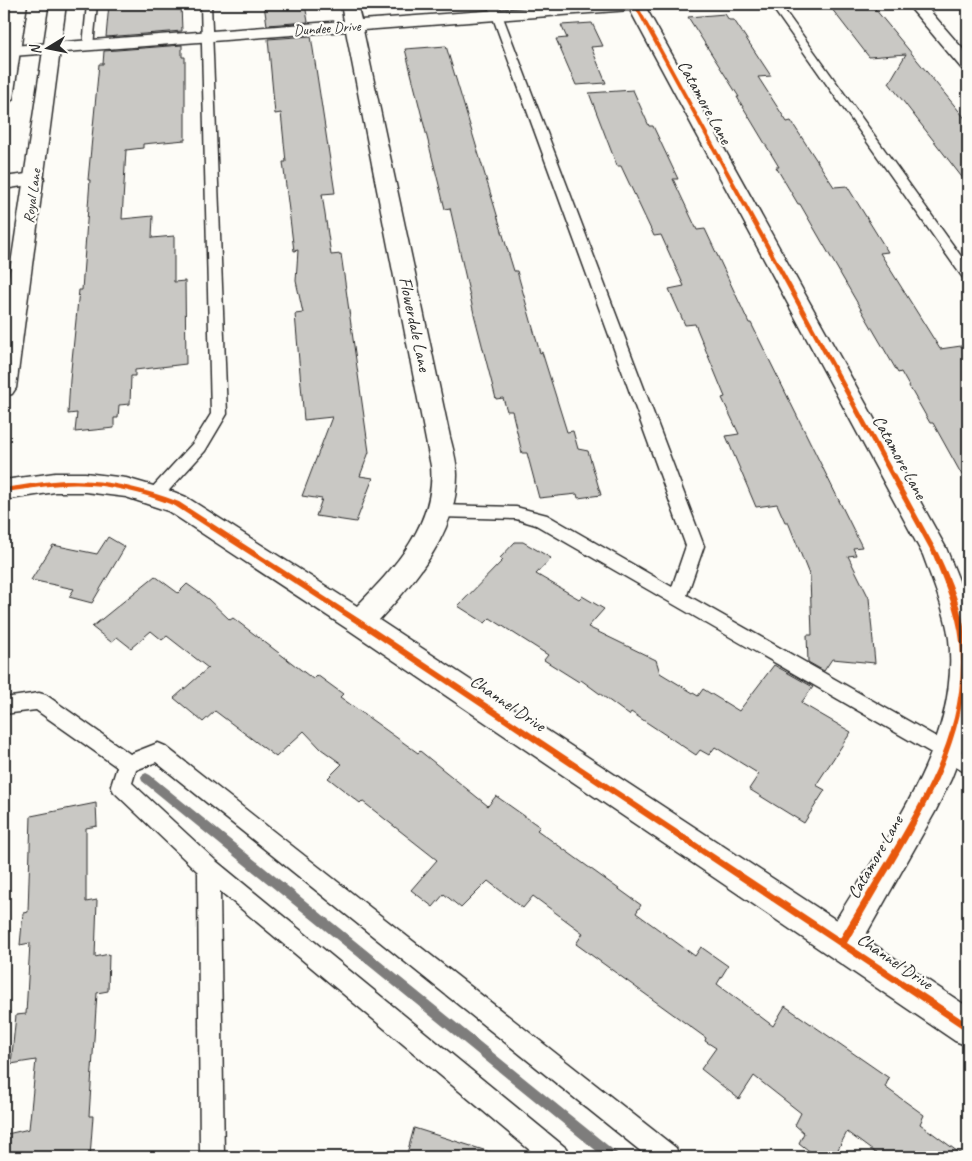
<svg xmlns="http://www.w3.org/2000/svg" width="972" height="1161" viewBox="0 0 972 1161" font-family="Caveat,sans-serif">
  <rect width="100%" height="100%" fill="#fdfcf7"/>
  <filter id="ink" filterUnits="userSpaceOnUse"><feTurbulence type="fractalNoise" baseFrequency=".02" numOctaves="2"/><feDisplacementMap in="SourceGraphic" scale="10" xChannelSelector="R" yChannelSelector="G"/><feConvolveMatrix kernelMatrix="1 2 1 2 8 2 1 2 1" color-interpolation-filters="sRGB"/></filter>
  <g filter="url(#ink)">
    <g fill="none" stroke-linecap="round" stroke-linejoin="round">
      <path fill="#7e7d7b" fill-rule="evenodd" d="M146 773 150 775 617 1153 619 1157H604L142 781 141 778 142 775Z"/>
    </g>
    <g fill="#c9c8c4" stroke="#2b2b2b">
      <path d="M109 4H181L182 31 106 37Z"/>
      <path d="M268 4H305L308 22 267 25 264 5Z"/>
      <path d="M828 4H871L968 122V185L889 83 906 54 869 57Z"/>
      <path d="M725 14 729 20H734L771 76 758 77 787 122 791 121 834 187 847 186 888 252 880 253 940 349 968 345V486L933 423H930L901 372 898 373 800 204H798L776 167H779L737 97H739L688 17Z"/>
      <path d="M592 23 603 46 591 47 606 83 576 85 556 39 567 38 561 25Z"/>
      <path d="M311 36 335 193 322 194 331 255 341 254 369 452 360 476 373 478 356 522 316 516 322 499 302 496 332 417 304 420 295 314 303 313 296 281 298 250 294 251 283 162H286L281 113 275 114 268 39Z"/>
      <path d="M182 45V57H185V140L143 144V148L126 150 122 219 153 216 152 238 174 236V282L185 281 186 364 135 370V376H131L130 404 119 405 118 418H114V428L75 432 77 413 68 414 70 380 79 290H82L90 180H88L99 64H103L104 51Z"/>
      <path d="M446 46 510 258 514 271H517L540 353 542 352 567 432 573 431 578 449 588 451 601 495 578 498 577 494 539 498 527 453H522L512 411H507L503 398 496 399 474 314 450 208 445 209 405 49Z"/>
      <path d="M633 90 649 126H653L678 179H673L697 230 705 229 749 323H751L862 547 853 548 856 555 848 556 869 598 875 663 832 659 824 671 808 662 807 635H812L810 577 788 522H785L777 504 756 507 726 436 739 434 722 398 725 397 695 324 685 325 669 289 684 286 661 235 654 236 621 166H617L589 93Z"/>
      <path d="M108 537 125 547 92 603 69 597 74 589 31 580 53 545 97 554Z"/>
      <path d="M515 542H523L551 558 536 574 579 599 582 596 604 609 588 627 656 660 660 673 698 696 703 689 739 711 774 665 813 687 801 703 851 732 816 785 825 790 804 823 749 789 759 774 715 747 709 755 700 750 696 755 631 712 629 715 581 680 579 682 544 660 548 655 490 618 485 623 458 606 503 560 500 558Z"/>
      <path d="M155 576 178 593 187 584 208 599 230 620 233 618 313 679 317 675 343 694 340 697 418 753 420 751 488 806 496 796 540 827 537 830 641 905 636 913 695 956 701 947 728 966 717 984 773 1026 785 1006 889 1078 885 1087 924 1115 920 1124 965 1157H881L847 1132 834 1157H817L799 1143 804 1133 795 1125 801 1113 754 1076 739 1099 701 1069 716 1048 705 1041 706 1038 576 944 583 933 533 896 523 908 488 881 461 908 444 894 433 907 411 890 437 860 362 801 360 803 328 778 342 764 321 749 304 731 276 757 215 711 203 722 174 698 208 668 167 636 162 640 151 631 131 648 117 637 111 642 92 627Z"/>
      <path d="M96 803 97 826 86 828V902L97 900 95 957 109 954 108 991 97 993 89 1116H93L90 1157H5L7 1134 29 1129 36 1060 11 1064 16 1015 26 1014 30 943 20 945 23 913 28 912 31 816Z"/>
      <path d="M414 1128 490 1152 489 1157H406Z"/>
    </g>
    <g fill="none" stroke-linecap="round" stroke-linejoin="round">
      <defs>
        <g id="lane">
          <path d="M87 4H97L93 46 88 49 83 46Z"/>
          <path d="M201 4H211L227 414 205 451 161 499 155 501 149 499 147 495 149 491 193 443 211 414Z"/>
          <path d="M488 4H498L704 546 687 595 968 755V774L536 525 516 519 439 517 433 515 431 511 433 507 439 505 516 507 547 515 672 587 686 546Z"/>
          <path d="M770 4H780L968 266V279L963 278Z"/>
          <path d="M39 693 46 695 130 754 158 743 165 746 676 1148 679 1157H648L156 762 136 770 132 783 216 861 566 1148 569 1157H538L220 891 224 1157H200L198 872 114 792 111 786 117 767 36 710 4 714V698Z"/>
        </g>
        <g id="street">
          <path d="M341 4H357L361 20 580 4H651L646 8 946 548 968 603V735L951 779 935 812 864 938 968 1007V1046L955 1041 349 630 168 511 126 497 85 492H55L4 500V480L55 473H85L126 478 174 492 186 497 357 606C394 568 436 524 431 466L346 31 12 56 6 55 4 52 6 47 12 46 344 21ZM630 10 923 555C933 583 945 610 949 639 961 742 886 837 836 920L379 620C416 580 457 533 457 475 457 462 453 449 450 437L363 30Z"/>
          <path d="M907 4H924L968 55V70L962 69Z"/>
          <path d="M34 173 41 175 44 179 41 183 4 189V177Z"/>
        </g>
        <g id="secondary">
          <path d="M11 4H27L13 98 10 102 4 103V46Z"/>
          <path d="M50 4H66L16 388 12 394 4 396V311Z"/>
        </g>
      </defs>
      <use href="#lane" stroke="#2b2b2b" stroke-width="3"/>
      <use href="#street" stroke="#2b2b2b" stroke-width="3"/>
      <use href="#secondary" stroke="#2b2b2b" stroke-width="3"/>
      <use href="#lane" fill="#fdfcf7" fill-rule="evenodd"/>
      <use href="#street" fill="#fdfcf7" fill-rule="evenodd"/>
      <use href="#secondary" fill="#fdfcf7" fill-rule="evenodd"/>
      <defs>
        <path id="cycleway" d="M633 4H637L938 553C951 580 963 610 966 640 972 722 933 796 893 864 877 890 862 916 847 943L968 1023V1032L357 624 175 506C139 491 100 482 61 485 42 486 23 490 4 492V488C24 485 45 481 66 480 105 479 143 488 179 502L361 620 840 938C856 912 871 886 887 860 927 793 968 723 960 642 957 612 944 583 933 555Z"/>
      </defs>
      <use href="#cycleway" stroke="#fdfcf7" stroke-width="3"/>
      <use href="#cycleway" fill="#e8590c" fill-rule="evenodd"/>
    </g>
  </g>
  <g text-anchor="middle" stroke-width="4.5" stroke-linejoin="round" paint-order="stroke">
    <g font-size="15" fill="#2b2b2b" stroke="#fdfcf7">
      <text transform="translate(327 28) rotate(-4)" y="5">Dundee Drive</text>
      <text transform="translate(32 196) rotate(-82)" y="5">Royal Lane</text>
    </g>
    <g font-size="18" fill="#2b2b2b" stroke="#fdfcf7">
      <text transform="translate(705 102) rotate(61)" y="6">Catamore Lane</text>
      <text transform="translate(415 324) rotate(78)" y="6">Flowerdale Lane</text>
      <text transform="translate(900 457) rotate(61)" y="6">Catamore Lane</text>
      <text transform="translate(508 703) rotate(34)" y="6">Channel Drive</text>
      <text transform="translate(875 857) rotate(-60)" y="6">Catamore Lane</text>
      <text transform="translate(895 961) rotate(34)" y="6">Channel Drive</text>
    </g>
  </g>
  <rect width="972" height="1161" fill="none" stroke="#fdfcf7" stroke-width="20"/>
  <rect x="10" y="10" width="952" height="1141" fill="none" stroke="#2b2b2b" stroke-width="2" filter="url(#ink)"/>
  <g transform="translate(48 48) rotate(260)" stroke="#fdfcf7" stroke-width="4" paint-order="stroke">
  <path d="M0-4L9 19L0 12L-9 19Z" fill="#2b2b2b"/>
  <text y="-8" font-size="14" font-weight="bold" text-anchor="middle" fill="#2b2b2b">N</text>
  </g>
</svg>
